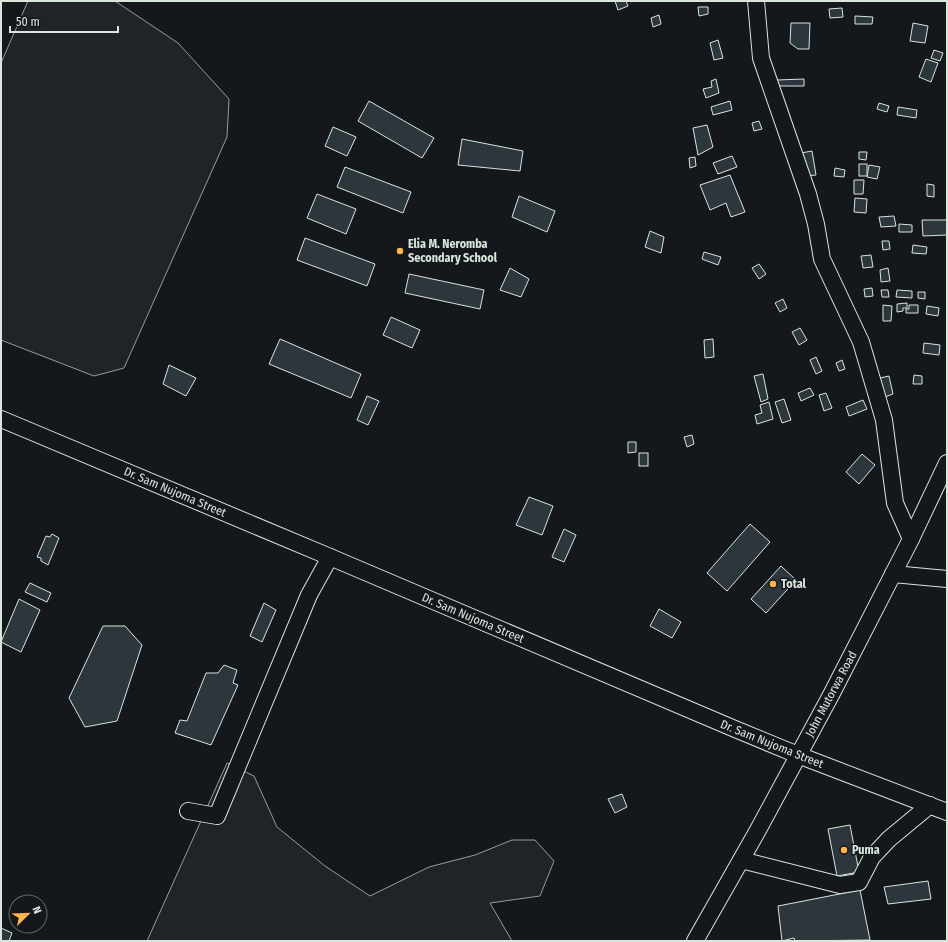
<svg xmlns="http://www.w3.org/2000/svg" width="948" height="942" viewBox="0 0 948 942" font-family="'Fira Sans Condensed',sans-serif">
  <rect width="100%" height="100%" fill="#14181c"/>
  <g fill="#202428" stroke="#939e99">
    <path d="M28 1H115L178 43 229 99 227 137 124 368 94 376 1 340V63Z"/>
    <path d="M227 763 254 776 277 827 325 866 370 896 429 867 475 855 512 840H535L554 861 540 896 490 903 512 941H147Z"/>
  </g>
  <g fill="#2c363c" stroke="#d8e6dc">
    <path d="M615 1H626L628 6 618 10Z"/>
    <path d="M698 7H708V14L699 16Z"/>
    <path d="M842 8 843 17 830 18 829 9Z"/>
    <path d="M659 15 661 24 653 27 651 18Z"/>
    <path d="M855 16 873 17 872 24H855Z"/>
    <path d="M791 23H810L809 49H798L790 43Z"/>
    <path d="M913 23 928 26 925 43 910 41Z"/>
    <path d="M718 40 723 58 714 60 710 43Z"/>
    <path d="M934 50 943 53 940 61 931 58Z"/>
    <path d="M926 59 938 63 931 82 919 77Z"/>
    <path d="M716 79 719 93 706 98 703 89 712 87 711 81Z"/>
    <path d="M804 79V86H778L777 80Z"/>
    <path d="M369 101 434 138 422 158 358 121Z"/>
    <path d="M730 101 732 110 713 115 711 107Z"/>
    <path d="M879 103 889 106 887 112 877 109Z"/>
    <path d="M898 107 917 110 916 118 897 115Z"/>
    <path d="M759 121 762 129 754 131 752 123Z"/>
    <path d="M707 125 713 147 698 155 693 128Z"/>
    <path d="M333 127 356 137 347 156 325 146Z"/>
    <path d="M462 139 523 151 520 171 458 165Z"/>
    <path d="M812 151 816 175 805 176 801 153Z"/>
    <path d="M859 152H867L866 160 859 159Z"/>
    <path d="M732 156 737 167 718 174 713 163Z"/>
    <path d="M695 157 696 166 690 168 689 158Z"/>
    <rect x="859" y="164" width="8" height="12"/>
    <path d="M869 165 880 167 877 179 867 177Z"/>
    <path d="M345 167 411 192 403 213 337 187Z"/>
    <path d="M835 168 845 170 844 177 834 176Z"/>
    <path d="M730 175 745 212 731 217 726 203 710 210 700 185Z"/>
    <path d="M854 180H864L863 194H854Z"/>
    <path d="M927 184 934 185V197L927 196Z"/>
    <path d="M317 194 356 209 346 234 307 218Z"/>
    <path d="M519 196 555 211 547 232 512 217Z"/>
    <path d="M855 198 867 199 866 213 854 212Z"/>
    <path d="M894 216 896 226 881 227 879 217Z"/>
    <path d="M922 220H947V235L923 236Z"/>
    <path d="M899 224 912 225V232H899Z"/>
    <path d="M650 231 664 237 661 253 645 247Z"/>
    <path d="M305 238 375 264 367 286 297 260Z"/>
    <path d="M882 241H889L890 249 883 250Z"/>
    <path d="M913 245 927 247 926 254 912 253Z"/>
    <path d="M704 252 721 257 718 265 702 259Z"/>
    <path d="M871 255 873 267 863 268 861 256Z"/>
    <path d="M759 264 766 274 759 279 752 268Z"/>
    <path d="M510 268 529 279 521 297 500 290Z"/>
    <path d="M888 268 890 281 881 282 880 270Z"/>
    <path d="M409 274 484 290 480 309 405 293Z"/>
    <path d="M872 288 873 296 865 297 864 289Z"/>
    <path d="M881 290H888L889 297H882Z"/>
    <path d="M897 290 912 291V298L896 297Z"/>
    <path d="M918 292H925V299L918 298Z"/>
    <path d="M783 299 787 308 780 312 775 303Z"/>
    <path d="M907 303V308H903V311L897 312V304Z"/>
    <path d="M883 305 892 306 891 321H883Z"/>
    <path d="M909 305H918V313H906V309H909Z"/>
    <path d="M927 306 939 308 938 316 926 314Z"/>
    <path d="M391 317 420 330 412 348 383 335Z"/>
    <path d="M800 328 807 340 799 345 792 332Z"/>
    <path d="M280 339 361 374 351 398 269 364Z"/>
    <path d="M713 339 714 357 705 358 704 340Z"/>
    <path d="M924 343 940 345 939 355 923 353Z"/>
    <path d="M816 357 822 371 816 374 810 360Z"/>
    <path d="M842 360 845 369 839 371 836 363Z"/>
    <path d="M169 365 196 378 186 396 163 384Z"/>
    <path d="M763 374 768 399 761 402 754 376Z"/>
    <path d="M914 375 922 376V384H913Z"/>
    <path d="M889 376 893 394 885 397 880 378Z"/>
    <path d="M810 388 814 395 801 401 798 393Z"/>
    <path d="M826 393 832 408 824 411 819 395Z"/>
    <path d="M367 396 379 401 368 425 357 420Z"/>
    <path d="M784 399 791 420 782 423 775 402Z"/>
    <path d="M863 400 867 409 849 416 846 407Z"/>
    <path d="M769 402 773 419 757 424 755 415 762 413 760 405Z"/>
    <path d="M692 435 694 444 687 447 684 437Z"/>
    <path d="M628 442H636V452L628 453Z"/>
    <rect x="639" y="453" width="9" height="13"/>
    <path d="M862 454 875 465 859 484 846 472Z"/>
    <path d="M529 497 553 506 542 535 516 525Z"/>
    <path d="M750 524 770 542 727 591 707 573Z"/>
    <path d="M564 529 576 535 564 562 552 557Z"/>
    <path d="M52 534 59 538 48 565 41 561V558L37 557 46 536 50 537Z"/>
    <path d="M781 566 796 580 766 613 751 599Z"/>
    <path d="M30 583 51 593 47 602 25 592Z"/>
    <path d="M19 599 40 610 21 652 1 642Z"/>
    <path d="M264 603 276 610 262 642 250 636Z"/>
    <path d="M659 609 681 622 672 638 650 626Z"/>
    <path d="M103 626H125L142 645 117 721 85 727 69 698Z"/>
    <path d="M224 665 237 670 233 683 238 685 211 745 175 733 180 720 187 721 206 673H218Z"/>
    <path d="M622 794 627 807 615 813 608 799Z"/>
    <path d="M850 825 859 872 837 876 828 829Z"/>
    <path d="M928 881 931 899 888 904 884 887Z"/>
    <path d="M860 890 870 940 795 941 794 938 782 941 778 906Z"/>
    <path d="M1 928 12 933 9 941H1Z"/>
  </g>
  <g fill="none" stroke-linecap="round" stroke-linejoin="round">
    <defs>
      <g id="minor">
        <path d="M756 1 761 58 808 194 816 224 822 259 861 342 884 420 895 503 911 539"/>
        <path d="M1 419 330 557 735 729 798 755 947 812"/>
        <path d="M893 574 947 579"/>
        <path d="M188 811 217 816 309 595 330 557"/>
        <path d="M741 860 840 885 859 882 872 857 889 839 930 805"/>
        <path d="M695 941 758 830 831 695 911 539 947 463"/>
      </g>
    </defs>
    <use href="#minor" stroke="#d8e6dc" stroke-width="18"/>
    <use href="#minor" stroke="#14181c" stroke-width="16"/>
  </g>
  <g fill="#ffb74d" stroke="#14181c" stroke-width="1.5">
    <circle cx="400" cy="251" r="4"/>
    <circle cx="773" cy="584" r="4"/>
    <circle cx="844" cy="850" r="4"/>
  </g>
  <g text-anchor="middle" stroke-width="3" stroke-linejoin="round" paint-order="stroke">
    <g font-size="12" font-weight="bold" fill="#d8e6dc" stroke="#14181c" text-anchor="start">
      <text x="408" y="248">Elia M. Neromba<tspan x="408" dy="14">Secondary School</tspan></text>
      <text x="781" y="588">Total</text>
      <text x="852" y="854">Puma</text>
    </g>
    <g font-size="12" fill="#d8e6dc" stroke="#14181c">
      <text transform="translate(175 492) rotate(23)" y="4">Dr. Sam Nujoma Street</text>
      <text transform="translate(473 618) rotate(23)" y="4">Dr. Sam Nujoma Street</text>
      <text transform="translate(831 694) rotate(-62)" y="4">John Mutorwa Road</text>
      <text transform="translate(772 744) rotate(22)" y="4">Dr. Sam Nujoma Street</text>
    </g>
  </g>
  <rect width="948" height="942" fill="none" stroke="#d8e6dc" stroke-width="4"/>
  <g transform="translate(28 914) rotate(67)"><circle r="19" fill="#14181c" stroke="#626a69"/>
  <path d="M0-3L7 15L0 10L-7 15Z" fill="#ffb74d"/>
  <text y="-6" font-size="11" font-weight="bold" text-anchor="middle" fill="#d8e6dc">N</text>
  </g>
  <path d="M10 26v6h108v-6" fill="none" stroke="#d8e6dc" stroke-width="2"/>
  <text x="16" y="26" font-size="12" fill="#d8e6dc" stroke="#14181c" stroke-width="3" paint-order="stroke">50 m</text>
</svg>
